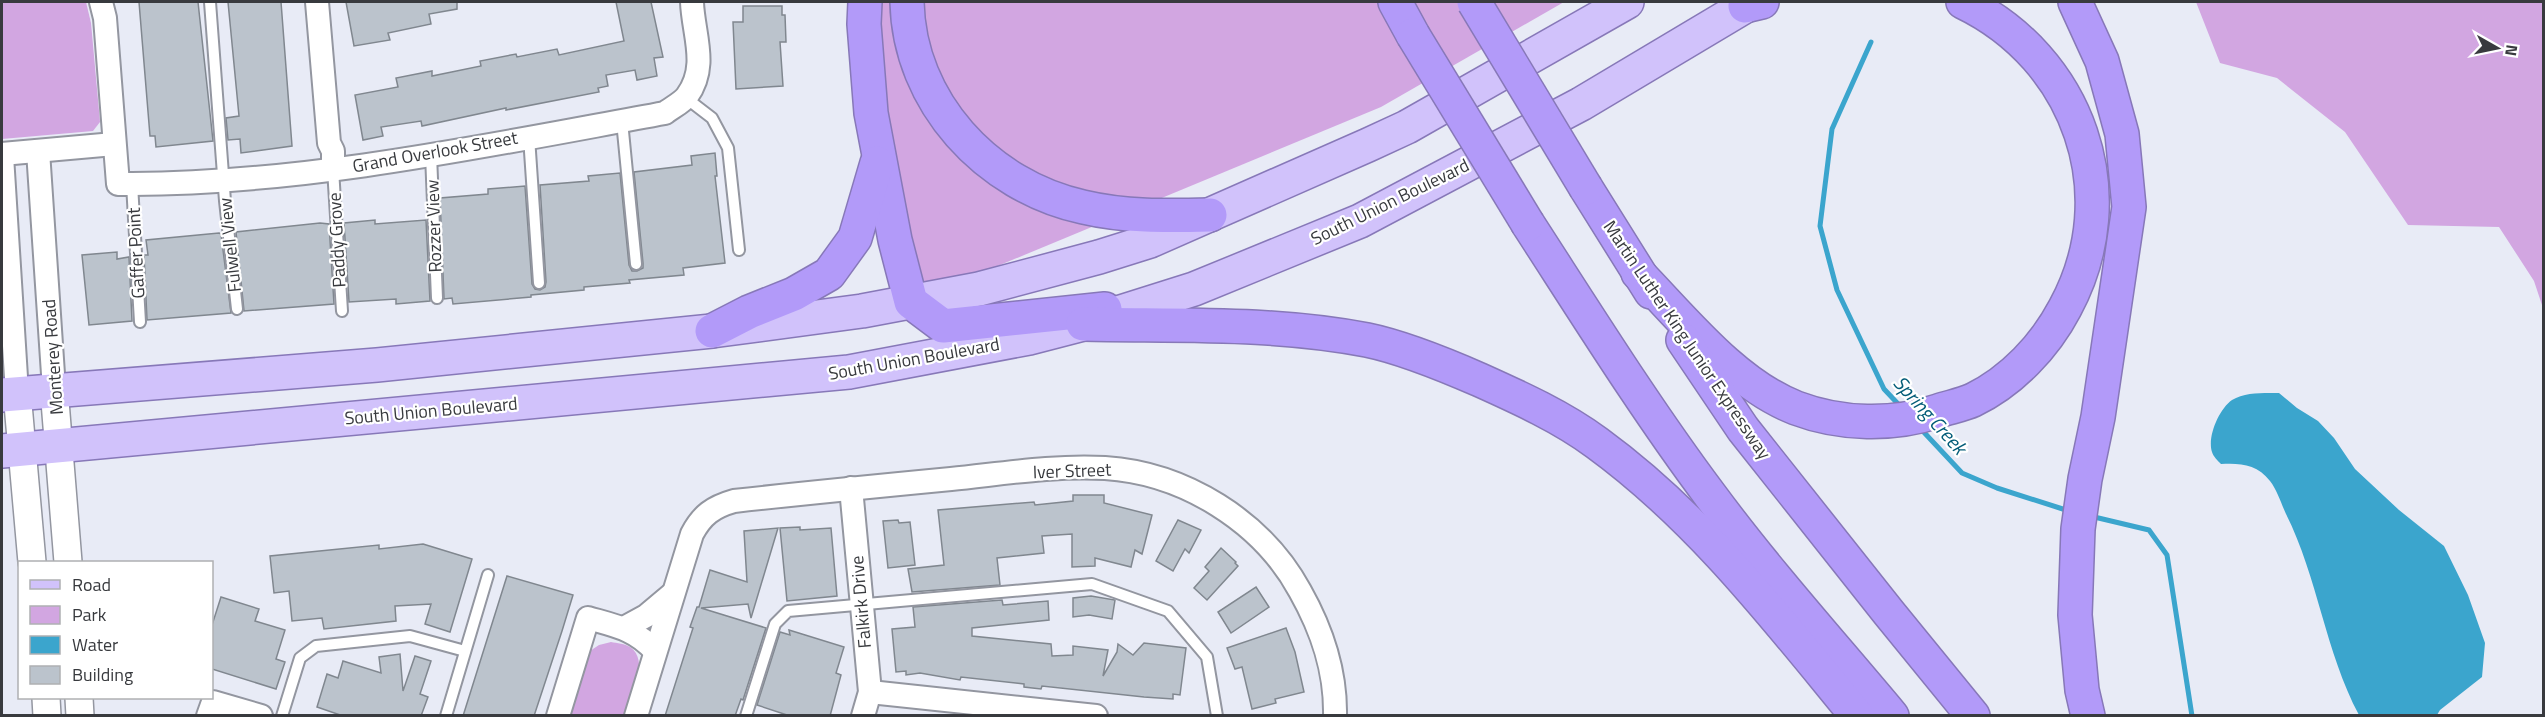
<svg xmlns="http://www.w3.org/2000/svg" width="2545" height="717" viewBox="0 0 2545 717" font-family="'Titillium Web',sans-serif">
  <rect width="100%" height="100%" fill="#e8ebf6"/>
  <g fill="#d2a6e1">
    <path d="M2 2H86L91 23 100 122 93 131 2 139Z"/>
    <path d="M870 2H1564L1381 107 911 302Z"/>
    <path d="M2196 2H2543V308L2534 281 2499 227 2408 225 2345 132 2277 78 2220 63Z"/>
    <path d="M611 642C617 643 625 644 630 647 650 660 632 698 627 715L568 716 587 653 599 645Z"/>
  </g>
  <path fill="#3ba5cd" d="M2279 393 2297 408 2318 421 2334 438 2355 469 2399 510 2444 546 2468 595 2485 643 2482 677 2440 710 2437 715H2359C2325 651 2318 578 2286 514 2281 503 2277 490 2270 481 2257 464 2240 463 2221 464 2218 461 2213 456 2212 452 2207 437 2219 409 2232 400 2245 392 2264 393 2279 393Z"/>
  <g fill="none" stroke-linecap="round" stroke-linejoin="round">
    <g stroke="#3ba5cd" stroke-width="5">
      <path d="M1871 42 1832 129 1820 226 1837 290 1884 389 1901 407"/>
      <path d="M1919 427 1962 473 1997 488 2069 511"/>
      <path d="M2090 516 2149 530 2167 555 2192 716"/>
    </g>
  </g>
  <g fill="#bbc3cc" stroke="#80878f" stroke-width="1.5">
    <path d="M139 2H198L213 141 156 147 155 136H150Z"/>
    <path d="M228 2H281L292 146 241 153 240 139 228 140 226 118 239 116Z"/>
    <path d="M346 2H457V9L429 14 431 24 388 33 390 40 354 46Z"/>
    <path d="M616 2H651L663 57 654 58 657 76 637 80 635 70 606 75 608 86 598 88 599 92 506 110V108L422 126 421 121 381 127 383 136 363 140 355 95 398 87 396 78 432 71V76L481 66 480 61 516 54 517 57 557 49 559 55 624 41Z"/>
    <path d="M743 6H782V15H785L786 42H780L783 86 736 89 733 22H743Z"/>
    <path d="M715 153 717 176H715L725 263 683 268 684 275 629 280 630 283 584 287V290L531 295V297L453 304 452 298 444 299 440 198 488 194V189L525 186 532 284 535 289 540 290 545 287 546 282 540 185 589 181 588 176 620 173 629 265 632 271H637L643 268V263L634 172 692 165 691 156Z"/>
    <path d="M375 220V224L426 220 430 301 396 304V299L349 302 344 223Z"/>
    <path d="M320 223 329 224 334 304 244 311 236 232Z"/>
    <path d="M219 233 221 234 231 313 147 320 144 255H148L146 240Z"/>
    <path d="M117 252V259L129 257 132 321 89 325 82 255Z"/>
    <path d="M1073 495H1104V503L1152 515 1142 554 1135 550 1131 567 1095 558V566L1072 567V534L1042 536 1044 553 997 558 1000 585 912 592 908 569 944 565 938 510 1034 502 1035 505 1073 501Z"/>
    <path d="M898 520 899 523 910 522 915 565 888 568 883 521Z"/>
    <path d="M1178 520 1201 530 1189 553 1185 549 1173 571 1156 561Z"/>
    <path d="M800 527V530L831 528 837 596 787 601 780 528Z"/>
    <path d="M778 528 751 618 748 604 701 608 766 628 743 700 741 699 735 716H665L693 628 690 627 697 607H699L710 570 747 582 744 531Z"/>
    <path d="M423 544 472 559 450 632 425 624 431 604 395 606 396 621 324 629 322 618 292 621 289 591 274 593 270 556 379 545V549Z"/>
    <path d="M1221 548 1236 562 1235 563 1238 566 1207 600 1194 588 1209 571 1205 567Z"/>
    <path d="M507 576 573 595 562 631 534 716H463Z"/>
    <path d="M1256 587 1269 607 1231 633 1218 612Z"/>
    <path d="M1091 596 1115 600 1112 619 1089 615 1073 617V598Z"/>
    <path d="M221 597 259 609 255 621 285 630 276 659 285 662 276 689 212 669V625Z"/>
    <path d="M1002 600 1003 605 1048 601 1049 620 972 628V636L1051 644 1052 656 1073 655V646L1108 650 1103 676 1117 652 1118 644 1133 655 1144 643 1186 648 1180 695 1173 694V699L1144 697 1042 686 1041 689 1024 687V684L961 677 960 680 920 673 906 675V671L896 672 892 629 915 627 913 607Z"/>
    <path d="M1286 628 1295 652 1304 692 1275 699 1276 703 1252 709 1242 667 1235 669 1227 648Z"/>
    <path d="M789 630 844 647 836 673 841 675 830 716H790L757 705 780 632 790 635Z"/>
    <path d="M400 654 403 691 415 656 431 661 420 694 428 697 421 716H343L317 707 327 674 338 678 343 661 381 673 379 657Z"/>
  </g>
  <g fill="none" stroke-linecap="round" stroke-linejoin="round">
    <defs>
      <g id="service">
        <path d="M210 2 225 201 237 309"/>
        <path d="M686 98 712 118 728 148 739 250"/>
        <path d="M622 121 636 264"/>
        <path d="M529 137 539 283"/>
        <path d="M431 155 437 298"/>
        <path d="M333 169 342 311"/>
        <path d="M132 184 140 322"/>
        <path d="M282 716 300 658 316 646 410 636 465 651"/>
        <path d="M446 716 488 575"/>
        <path d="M746 716 775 624 788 611 1092 584 1168 611 1207 657 1217 716"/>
      </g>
      <g id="minor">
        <path d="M101 2 105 18 118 184H132C311 183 489 145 665 113 671 108 682 103 687 96 709 66 693 34 692 2"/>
        <path d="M317 2 329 143 333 151V169"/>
        <path d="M38 151 54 389"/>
        <path d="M2 154 114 144"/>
        <path d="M2 156 17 393"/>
        <path d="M851 488 870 692 863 716"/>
        <path d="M624 628 646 616 671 595"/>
        <path d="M870 692 1096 716"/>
        <path d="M208 716 213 702 261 716"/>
        <path d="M558 716 588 618C616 626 635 629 655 651"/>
        <path d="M636 716 692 534C702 515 713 507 734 501 806 493 878 486 951 479 1001 474 1054 465 1105 468 1184 473 1262 521 1300 591 1322 630 1336 670 1335 716"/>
      </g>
      <g id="tertiary">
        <path d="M54 389 68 562"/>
        <path d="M17 393 32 562"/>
        <path d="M46 698 47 716"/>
        <path d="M79 698 80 716"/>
      </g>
      <g id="primary">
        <path d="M2 395 377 365 712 331 862 311 979 289 1099 257 1150 241 1368 145 1407 127 1627 2"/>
        <path d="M2 451 849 372 1029 338 1083 324 1194 289 1360 221 1581 104 1752 2"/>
      </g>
      <g id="motorway">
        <path d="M865 2 864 24 871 113 895 240 911 302 943 326 1105 309"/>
        <path d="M907 2C909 102 987 186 1083 207 1125 217 1167 216 1210 215"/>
        <path d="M1395 2 1413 35"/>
        <path d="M2075 2 2102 61 2122 134 2129 207 2098 417 2085 479 2078 529 2075 615 2082 690 2088 716"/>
        <path d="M1745 6 1762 2"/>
        <path d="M1586 188 1651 292"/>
        <path d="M1528 224C1587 315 1645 408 1710 495 1767 572 1831 643 1892 716"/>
        <path d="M1638 273C1683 319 1734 384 1796 408 1841 425 1893 426 1938 411 1950 407 1962 405 1973 400 2012 381 2045 346 2065 308 2127 194 2079 58 1963 2"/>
        <path d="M1083 324C1178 326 1274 322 1367 340 1401 347 1448 366 1480 380 1520 398 1562 417 1597 443 1700 518 1777 619 1857 716"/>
        <path d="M712 331 749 312 794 294 829 274 855 238 877 163"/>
        <path d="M1683 340 1743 429 1889 613 1973 716"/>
      </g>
    </defs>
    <use href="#service" stroke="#9396a0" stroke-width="14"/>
    <use href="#minor" stroke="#9396a0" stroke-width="26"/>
    <use href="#tertiary" stroke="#9396a0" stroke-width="30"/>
    <use href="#primary" stroke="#8778b8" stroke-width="36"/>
    <use href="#motorway" stroke="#8778b8" stroke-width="36"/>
    <use href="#service" stroke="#fff" stroke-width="10"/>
    <use href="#minor" stroke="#fff" stroke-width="22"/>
    <use href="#tertiary" stroke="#fff" stroke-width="27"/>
    <use href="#primary" stroke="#d1c2fb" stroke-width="33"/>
    <use href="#motorway" stroke="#b29af9" stroke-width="33"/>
    <defs>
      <g id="motorway-bridge">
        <path d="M1474 2 1586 188"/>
        <path d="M1413 35 1528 224"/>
      </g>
    </defs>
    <use href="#motorway-bridge" stroke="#8778b8" stroke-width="36" stroke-linecap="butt"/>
    <use href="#motorway-bridge" stroke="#b29af9" stroke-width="33"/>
  </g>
  <g text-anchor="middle" stroke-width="4.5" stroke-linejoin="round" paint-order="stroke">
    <g font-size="18" fill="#383a3e" stroke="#fff">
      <text transform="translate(435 152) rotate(-10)" y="6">Grand Overlook Street</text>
      <text transform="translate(1390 202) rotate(-26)" y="6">South Union Boulevard</text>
      <text transform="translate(434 226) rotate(-92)" y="6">Rozzer View</text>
      <text transform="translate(337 240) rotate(-93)" y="6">Paddy Grove</text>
      <text transform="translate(230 245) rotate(-96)" y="6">Fulwell View</text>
      <text transform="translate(136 253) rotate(-93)" y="6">Gaffer Point</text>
      <text transform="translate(1687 340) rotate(56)" y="6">Martin Luther King Junior Expressway</text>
      <text transform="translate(53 357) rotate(-94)" y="6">Monterey Road</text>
      <text transform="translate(914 359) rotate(-10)" y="6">South Union Boulevard</text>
      <text transform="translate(431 411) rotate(-5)" y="6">South Union Boulevard</text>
      <text transform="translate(1072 471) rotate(-2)" y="6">Iver Street</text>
      <text transform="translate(861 602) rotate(-95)" y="6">Falkirk Drive</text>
    </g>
    <g font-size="20" font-style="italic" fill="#035c78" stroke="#fff">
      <text transform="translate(1930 415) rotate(48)" y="7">Spring Creek</text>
    </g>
  </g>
  <rect width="2545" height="717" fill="none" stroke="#383a3e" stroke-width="6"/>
  <rect x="18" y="561" width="195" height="138" fill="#ffffff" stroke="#afb0b2" stroke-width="1.5"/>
  <rect x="30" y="580" width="30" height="9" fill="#d1c2fb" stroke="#afb0b2" stroke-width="1.5"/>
  <text x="72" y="591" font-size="18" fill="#383a3e">Road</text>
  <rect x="30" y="606" width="30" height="18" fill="#d2a6e1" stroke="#afb0b2" stroke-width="1.5"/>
  <text x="72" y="621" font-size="18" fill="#383a3e">Park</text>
  <rect x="30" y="636" width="30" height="18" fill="#3ba5cd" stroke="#afb0b2" stroke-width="1.5"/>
  <text x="72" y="651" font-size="18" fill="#383a3e">Water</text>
  <rect x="30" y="666" width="30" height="18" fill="#bbc3cc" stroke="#afb0b2" stroke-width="1.5"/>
  <text x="72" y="681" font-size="18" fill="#383a3e">Building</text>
  <g transform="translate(2497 48) rotate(99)" stroke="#ffffff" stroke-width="4.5" paint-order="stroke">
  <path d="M0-4.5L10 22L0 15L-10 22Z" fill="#383a3e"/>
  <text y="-9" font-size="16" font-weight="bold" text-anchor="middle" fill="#383a3e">N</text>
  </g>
</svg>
